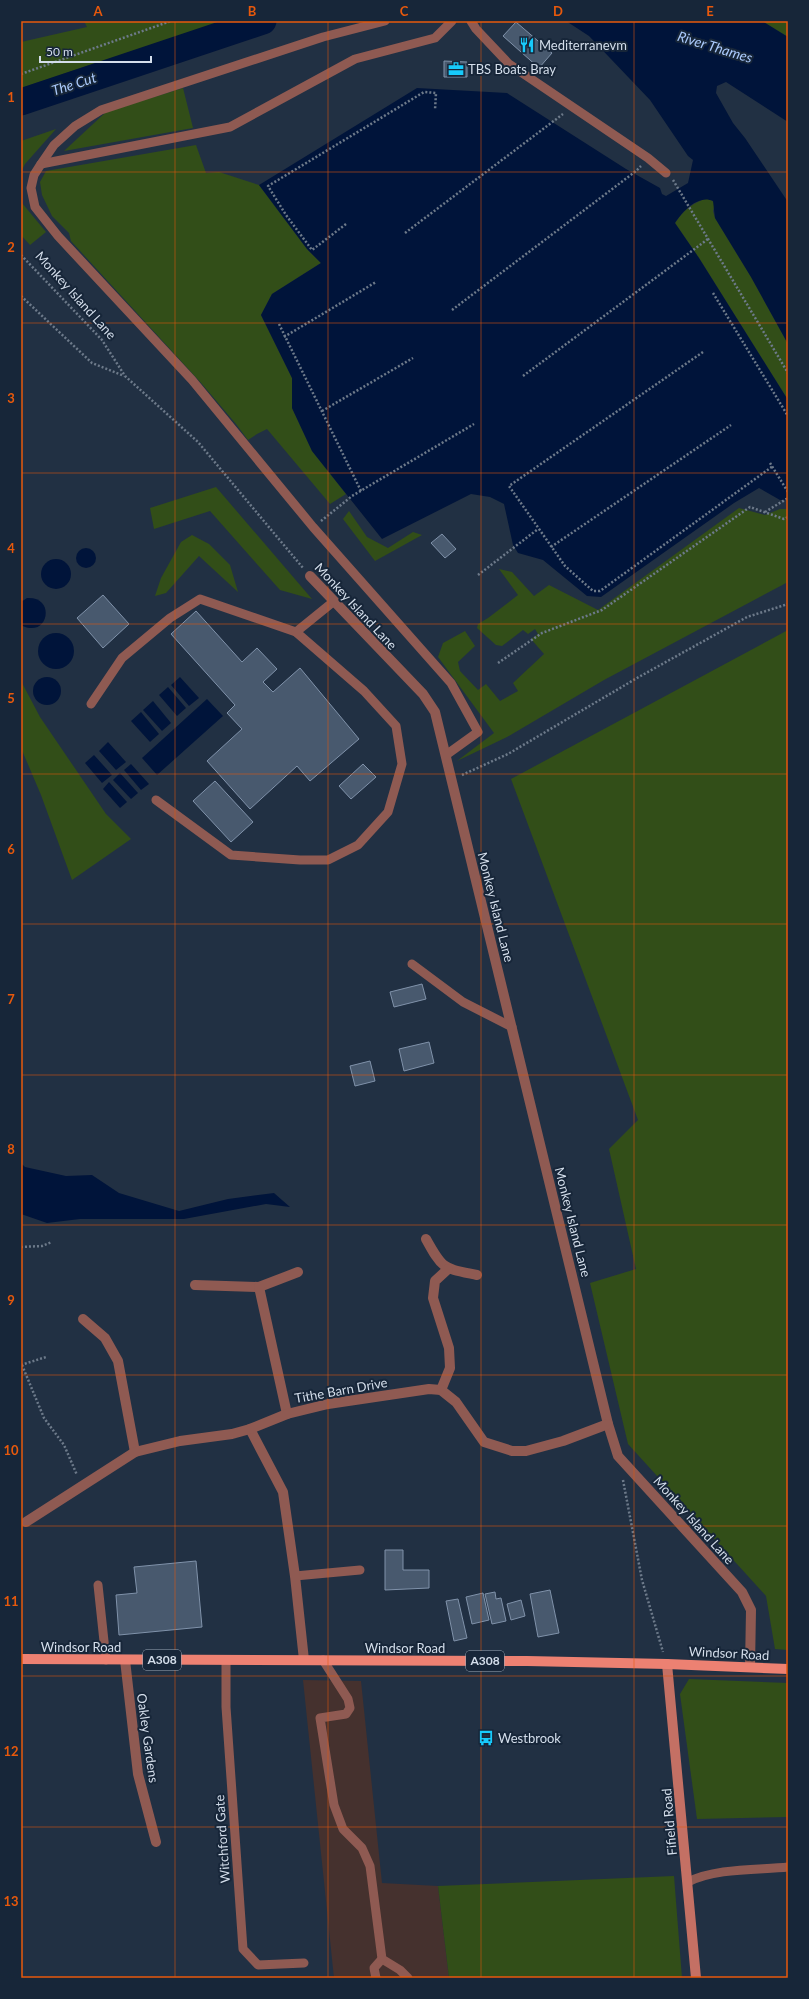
<svg xmlns="http://www.w3.org/2000/svg" width="809" height="1999" viewBox="0 0 809 1999" font-family="Lato,sans-serif">
  <rect width="100%" height="100%" fill="#213043"/>
  <path fill="#45312e" d="M303 1680 361 1681 382 1883 438 1886 449 1978H334Z"/>
  <g fill="#324e18">
    <path d="M84 21H224L21 88V42L87 27Z"/>
    <path d="M762 21H788V37Z"/>
    <path d="M183 88 193 128 64 151 106 112Z"/>
    <path d="M56 129 25 164 21 172V141Z"/>
    <path d="M196 145 206 173 219 172 259 185 307 249 321 263 272 294 261 315 292 378V408L312 451 346 494 330 504 267 429 257 434 248 440 236 424 202 384 71 241 69 233 52 216 42 195 40 182 46 171Z"/>
    <path d="M708 198 715 203 713 211 715 218 751 277 788 344V400L699 258 675 223C683 211 693 202 708 198Z"/>
    <path d="M21 199 22 203 46 232 30 245 21 235Z"/>
    <path d="M216 487 312 599 280 590 210 511 154 529 150 508Z"/>
    <path d="M739 508 765 515 780 509H788V582L604 680 507 737 457 761 494 733 438 657 443 643 465 631 475 646 458 662 460 671 478 690 486 684 500 701 518 691 513 683 544 654 531 639 538 634 535 629 528 634 523 630 502 646 496 645 477 628 478 624 488 618 518 595 499 569 512 572 534 596 549 585 598 610Z"/>
    <path d="M349 511 367 537 388 548 413 532 422 535 375 561 343 519Z"/>
    <path d="M192 535 209 544 230 565 238 592 199 556 166 593 155 596 161 578 181 542Z"/>
    <path d="M788 630V1650L775 1649 766 1596 628 1444 590 1283 636 1269 609 1149 638 1120 511 779Z"/>
    <path d="M21 681 40 717 106 814 131 839 72 880 41 795 21 748Z"/>
    <path d="M689 1679 788 1683V1817L697 1819 680 1694Z"/>
    <path d="M674 1876 682 1978H449L438 1886Z"/>
  </g>
  <g fill="#00143a">
    <path d="M566 21H762L788 37V122L726 82 717 86 716 93 733 123 745 138 788 202V344L751 277 715 218 713 201C698 194 682 212 675 223L699 258 788 400V500H780L759 488 734 503 601 597 587 596 543 560 518 553 513 545 504 504 490 497 471 494 382 539 312 451 292 408V378L261 315 272 294 321 263 307 249 259 185 417 88 507 93 626 169 660 188 662 194 666 196 688 183 693 160 688 156 650 100 589 36Z"/>
    <circle cx="86" cy="558" r="10"/>
    <circle cx="56" cy="574" r="15"/>
    <path d="M27 598C57 596 48 640 21 625V602Z"/>
    <circle cx="56" cy="651" r="18"/>
    <path d="M180 677 199 698 189 706 171 685Z"/>
    <circle cx="47" cy="691" r="14"/>
    <path d="M168 687 186 708 177 716 159 695Z"/>
    <path d="M207 699 223 716 157 775 142 758Z"/>
    <path d="M153 701 171 723 162 731 143 710Z"/>
    <path d="M141 712 159 734 150 742 131 721Z"/>
    <path d="M108 742 126 762 116 770 99 751Z"/>
    <path d="M94 755 112 775 102 783 85 763Z"/>
    <path d="M131 764 149 784 141 790 124 770Z"/>
    <path d="M120 773 138 793 131 799 113 780Z"/>
    <path d="M109 782 127 802 120 808 103 789Z"/>
    <path d="M21 1163 25 1167 66 1176 92 1175 119 1193 179 1211 228 1199 274 1193 290 1207 266 1204 184 1219H80L47 1223 21 1214Z"/>
  </g>
  <g fill="none" stroke-linecap="round" stroke-linejoin="round">
    <path stroke="#00143a" stroke-width="27" d="M21 102 263 21"/>
  </g>
  <g fill="#48596e" stroke="#8092aa">
    <path d="M516 22 552 53 539 68 503 36Z"/>
    <path d="M444 61 467 62V77H444Z"/>
    <path d="M442 534 456 549 445 558 431 543Z"/>
    <path d="M103 595 129 624 103 648 77 618Z"/>
    <path d="M196 611 242 662 257 648 277 669 263 682 273 692 300 668 359 739 310 781 297 766 250 809 207 761 242 729 227 713 235 705 171 634Z"/>
    <path d="M363 764 376 777 351 799 339 786Z"/>
    <path d="M215 781 253 822 231 842 193 801Z"/>
    <path d="M422 984 426 999 394 1007 390 992Z"/>
    <path d="M429 1042 434 1063 404 1071 399 1049Z"/>
    <path d="M370 1061 375 1081 355 1086 350 1066Z"/>
    <path d="M385 1550H403V1570H429V1588L385 1590Z"/>
    <path d="M196 1561 202 1627 119 1635 116 1595 137 1593 134 1567Z"/>
    <path d="M550 1590 559 1633 538 1637 530 1594Z"/>
    <path d="M495 1592 496 1599 501 1598 506 1621 492 1624 485 1594Z"/>
    <path d="M483 1593 489 1620 472 1624 466 1597Z"/>
    <path d="M458 1599 467 1638 454 1641 446 1601Z"/>
    <path d="M521 1600 525 1616 511 1620 507 1604Z"/>
  </g>
  <g fill="none" stroke-linecap="round" stroke-linejoin="round">
    <g stroke="#6d7a8a" stroke-width="2.5" stroke-dasharray="2 2" stroke-linecap="butt">
      <path d="M21 74 171 21"/>
      <path d="M673 180 788 373"/>
      <path d="M346 224 312 250 286 215 268 186 424 92 436 93 435 110"/>
      <path d="M405 233 563 114"/>
      <path d="M21 255 102 340 125 376 198 442 303 568"/>
      <path d="M713 293 788 416"/>
      <path d="M21 296 92 363 124 376"/>
      <path d="M452 310 636 171 641 166"/>
      <path d="M279 324 361 491"/>
      <path d="M284 337 376 282"/>
      <path d="M703 352 509 486 565 566 593 591H600L773 466"/>
      <path d="M523 376 708 239"/>
      <path d="M322 411 413 358"/>
      <path d="M770 463 788 492"/>
      <path d="M765 512 788 498"/>
      <path d="M321 521 352 496 474 424"/>
      <path d="M551 547 731 425"/>
      <path d="M478 575 538 529"/>
      <path d="M498 663 542 633 602 610 750 507 784 519 788 517"/>
      <path d="M462 775 508 754 637 678 747 617 788 604"/>
      <path d="M21 1247 42 1246 52 1242"/>
      <path d="M21 1365 46 1357"/>
      <path d="M22 1365 44 1418 64 1445 77 1475"/>
      <path d="M623 1480 642 1580 663 1652"/>
    </g>
    <g stroke="#8f5a52" stroke-width="9">
      <path d="M385 21 323 37 101 110 75 126 54 145 41 164 34 175 31 188 35 207 58 236 192 380 313 527 451 683 478 732 446 755"/>
      <path d="M471 21 476 29 509 64 648 158 666 173"/>
      <path d="M41 164 230 127 355 59 435 38 452 21"/>
      <path d="M91 704 122 658 170 618 200 599 296 632"/>
      <path d="M156 800 231 855 300 860H328L358 845 388 812 402 764 396 726 364 691 296 632 333 602"/>
      <path d="M412 964 463 1002 512 1027"/>
      <path d="M295 1576 360 1570"/>
      <path d="M98 1585 106 1660"/>
      <path d="M226 1660V1707L243 1949 258 1965 304 1963"/>
      <path d="M323 1660 348 1699 350 1708 346 1714 320 1718 334 1805 343 1829 362 1848 370 1866 382 1959 400 1970 408 1978"/>
      <path d="M688 1882C715 1868 757 1870 788 1867"/>
      <path d="M376 1978 374 1968 382 1959"/>
    </g>
    <g stroke="#8f5a52" stroke-width="10">
      <path d="M310 576 423 694 435 712 608 1424 618 1456 742 1592 751 1610 750 1667"/>
      <path d="M426 1239C443 1270 443 1268 477 1275"/>
      <path d="M195 1285 259 1287 298 1272"/>
      <path d="M259 1287 287 1414"/>
      <path d="M83 1319 105 1338 118 1361 135 1452"/>
      <path d="M441 1390 450 1368 449 1348 433 1298 435 1281 448 1269"/>
      <path d="M250 1429 283 1492 295 1576 304 1660"/>
      <path d="M26 1522 135 1452 180 1441 232 1434 250 1429 287 1414 328 1404 429 1389 441 1390 456 1402 484 1442 512 1451H526L563 1441 608 1424"/>
      <path d="M125 1660 138 1774 156 1842"/>
    </g>
    <path stroke="#c47064" stroke-width="10" d="M667 1664 696 1978"/>
    <path stroke="#ed8172" stroke-width="10" d="M21 1659 527 1661 667 1664 788 1669"/>
  </g>
  <path fill="none" stroke="#e8590c" stroke-width="1" stroke-opacity="0.55" d="M175 21V1978M328 21V1978M481 21V1978M634 21V1978M21 172H788M21 323H788M21 473H788M21 624H788M21 774H788M21 924H788M21 1075H788M21 1225H788M21 1375H788M21 1526H788M21 1676H788M21 1827H788"/>
  <defs>
    <symbol id="restaurant-bare" viewBox="-9 -9 18 18"><path d="M-5-6h1v4h1v-4h1v4h1v-4h1v5L-1.5 .5V6h-2V.5L-5-1ZM5-6V6H3V1.5H1.5Q1.5-4 5-6Z" fill="#17cafb" stroke="#172639" stroke-width="2.5" paint-order="stroke"/></symbol>
    <symbol id="office-bare" viewBox="-9 -9 18 18"><path d="M-6-3h4V-5.5h4V-3h4V5H-6ZM-1-4.5V-3h2v-1.5ZM-6 0V1H6V0Z" fill="#17cafb" stroke="#172639" stroke-width="2.5" paint-order="stroke"/></symbol>
    <symbol id="bus-bare" viewBox="-9 -9 18 18"><path d="M-5-6H5V4H4V6H2V4H-2V6H-4V4H-5ZM-3.5-4V0h7V-4ZM-3.5 1.2v1.5H-2V1.2ZM2 1.2v1.5H3.5V1.2Z" fill="#17cafb" stroke="#172639" stroke-width="2.5" paint-order="stroke"/></symbol>
  </defs>
  <g fill-rule="evenodd">
    <use href="#restaurant-bare" x="516" y="34" width="22" height="22"/>
    <use href="#office-bare" x="445" y="58" width="22" height="22"/>
    <use href="#bus-bare" x="475" y="1727" width="22" height="22"/>
  </g>
  <g text-anchor="middle" stroke-width="4" stroke-linejoin="round" paint-order="stroke">
    <g fill="#172639" stroke="#9ba7b6" stroke-width="1">
      <rect x="143" y="1650" width="38" height="20" rx="3"/>
      <rect x="466" y="1651" width="38" height="20" rx="3"/>
    </g>
    <g font-size="12" font-weight="bold" fill="#d4deeb">
      <text x="162" y="1664">A308</text>
      <text x="485" y="1665">A308</text>
    </g>
    <g font-size="13" fill="#d4deeb" stroke="#172639" text-anchor="start">
      <text x="539" y="50">Mediterranevm</text>
      <text x="468" y="74">TBS Boats Bray</text>
      <text x="498" y="1743">Westbrook</text>
    </g>
    <g font-size="13" fill="#d4deeb" stroke="#172639">
      <text transform="translate(76 295) rotate(48)" y="5">Monkey Island Lane</text>
      <text transform="translate(356 606) rotate(47)" y="5">Monkey Island Lane</text>
      <text transform="translate(496 907) rotate(76)" y="5">Monkey Island Lane</text>
      <text transform="translate(573 1222) rotate(76)" y="5">Monkey Island Lane</text>
      <text transform="translate(341 1390) rotate(-10)" y="5">Tithe Barn Drive</text>
      <text transform="translate(694 1520) rotate(48)" y="5">Monkey Island Lane</text>
      <text x="81" y="1652">Windsor Road</text>
      <text x="405" y="1653">Windsor Road</text>
      <text transform="translate(729 1653) rotate(3)" y="5">Windsor Road</text>
      <text transform="translate(148 1738) rotate(82)" y="5">Oakley Gardens</text>
      <text transform="translate(669 1822) rotate(-95)" y="5">Fifield Road</text>
      <text transform="translate(222 1839) rotate(-94)" y="5">Witchford Gate</text>
    </g>
    <g font-size="14" font-style="italic" fill="#abcafc" stroke="#172639">
      <text transform="translate(715 47) rotate(17)" y="5">River Thames</text>
      <text transform="translate(74 84) rotate(-18)" y="5">The Cut</text>
    </g>
  </g>
  <rect width="809" height="1999" fill="none" stroke="#172639" stroke-width="44"/>
  <path d="M40 56v6h111v-6" fill="none" stroke="#d4deeb" stroke-width="2"/>
  <text x="46" y="56" font-size="12" fill="#d4deeb" stroke="#172639" stroke-width="3" paint-order="stroke">50 m</text>
  <rect x="22" y="22" width="765" height="1955" fill="none" stroke="#e8590c" stroke-width="1.5"/>
  <g font-size="13" text-anchor="middle" font-weight="bold" fill="#e8590c">
    <text x="98" y="16">A</text>
    <text x="252" y="16">B</text>
    <text x="404" y="16">C</text>
    <text x="558" y="16">D</text>
    <text x="710" y="16">E</text>
    <text x="11" y="102">1</text>
    <text x="11" y="252">2</text>
    <text x="11" y="403">3</text>
    <text x="11" y="553">4</text>
    <text x="11" y="703">5</text>
    <text x="11" y="854">6</text>
    <text x="11" y="1004">7</text>
    <text x="11" y="1154">8</text>
    <text x="11" y="1305">9</text>
    <text x="11" y="1455">10</text>
    <text x="11" y="1606">11</text>
    <text x="11" y="1756">12</text>
    <text x="11" y="1906">13</text>
  </g>
</svg>
